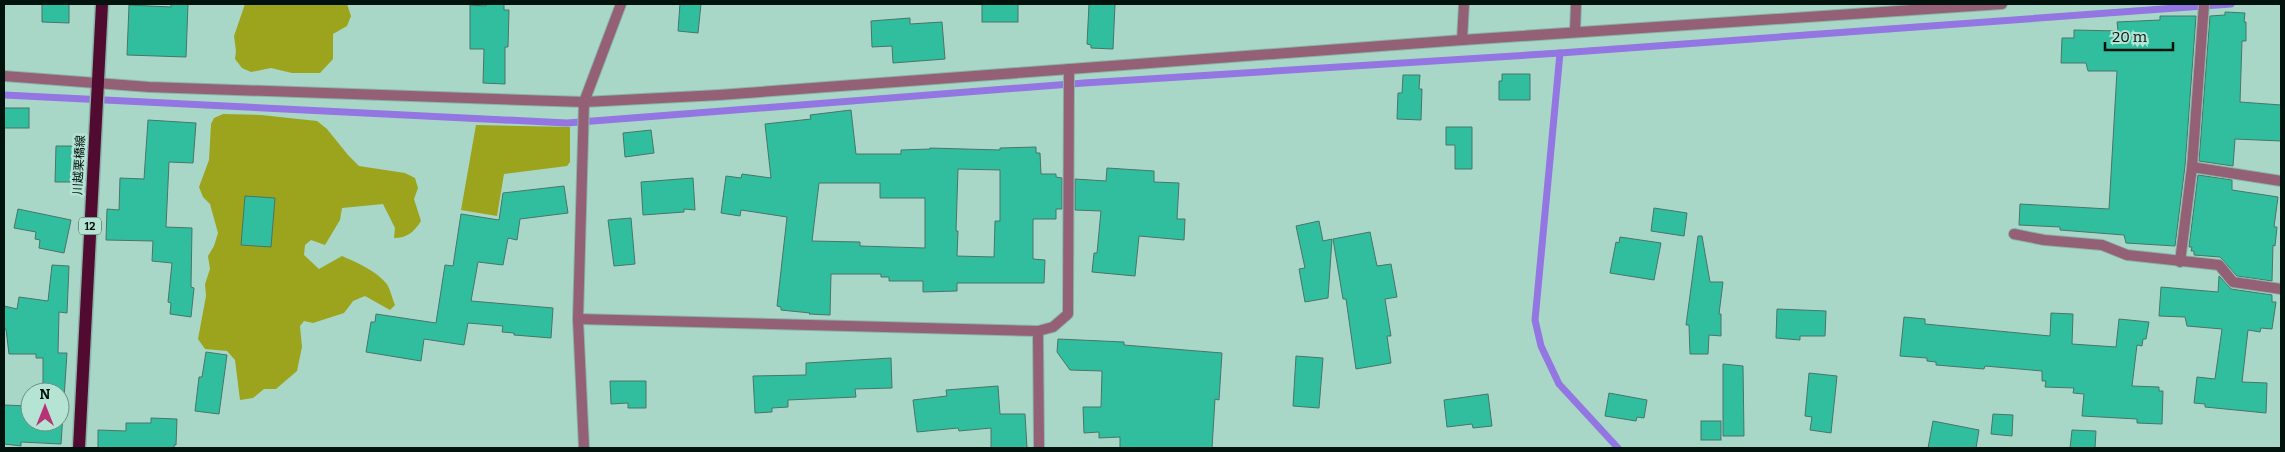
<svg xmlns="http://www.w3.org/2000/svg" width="2285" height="452" viewBox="0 0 2285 452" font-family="Bitter,'Noto Sans JP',serif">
  <rect width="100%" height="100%" fill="#a8d7c8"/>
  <g fill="#9ba41c">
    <path d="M245 4H347L351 16 347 26 333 34V59L320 73H292L271 68 251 72 242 68 235 59 236 51 234 36Z"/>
    <path d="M223 114 261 115 317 121 327 129 348 155 359 166 405 173 415 178 418 188 414 199 421 221C414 232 407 238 394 238L395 228 383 204 342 208 340 220 325 245 311 240 305 245 304 255 319 269 342 256C356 262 376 271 386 283 390 288 392 298 395 305L390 310 365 296 353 301 344 313 313 323 304 321 300 326 302 347 297 371 276 389H264L253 398 240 400 235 360 227 351 205 349 198 339 206 296 205 284 210 269 208 256 214 246 218 233 210 204 203 197 199 187 209 160 211 124 214 118Z"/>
    <path d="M476 125 570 127V162L567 166 504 174 497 216 461 210Z"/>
  </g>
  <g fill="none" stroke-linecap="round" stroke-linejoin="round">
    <g stroke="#9376e2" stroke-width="7">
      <path d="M1560 53 1535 320 1541 346 1559 384 1618 448"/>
      <path d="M4 95 567 123 1084 83 1560 53 2231 4"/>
    </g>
  </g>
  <g fill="#30be9f" stroke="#497568" fill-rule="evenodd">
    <path d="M42 4H69V23L42 22Z"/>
    <path d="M171 4H188L186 57 127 55 129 5 171 7Z"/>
    <path d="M486 4H504V10H509L508 47H505V84L483 83 484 49H470V5L486 6Z"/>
    <path d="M680 4H701L698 33 678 31Z"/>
    <rect x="982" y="4" width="36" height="18"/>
    <path d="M1089 4H1115L1113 49 1091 48V45L1087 44Z"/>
    <path d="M2225 12 2245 13 2244 22H2246V41H2242L2240 102 2281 105V141L2235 139 2233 166 2199 161 2210 16 2225 15Z"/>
    <path d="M2160 16H2196L2185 166 2175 246 2126 243 2124 235 2060 230V227L2019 225 2020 204 2109 209 2117 71H2088L2086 63H2061L2062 38H2074V30L2118 31 2117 22 2160 20Z"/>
    <path d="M910 18V24L942 22 945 59 893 63 892 46 872 47 871 21Z"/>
    <path d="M1502 74H1530V100H1499V81H1502Z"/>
    <path d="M1403 75H1420L1419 89H1422L1421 120 1397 119 1398 93H1402Z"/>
    <rect x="4" y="108" width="25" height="20"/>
    <path d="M851 110 856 154H901V150L930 149V148L1000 150V148L1036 147V153H1040L1041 174H1056V177L1062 178V209H1056V219H1033V259L1045 260 1044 283H957V291L923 292V281H889V277H881V274H831L830 315 809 314 810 313 781 310V307L777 306 787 217 741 210 740 216 721 213 726 176 741 178 742 174 771 178 765 124 811 119 810 115ZM958 169 1000 170V221H995L994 257 957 256 958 231H956ZM819 183H880V198H925V248L860 246V242L812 241Z"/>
    <path d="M148 120 196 123 193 163 169 162 166 227 192 228 191 287 194 288 191 317 170 314 171 303 168 302 172 263 152 261 153 241 106 240 107 209 119 210 120 178 144 179Z"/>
    <path d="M1446 127H1472V169H1455V145H1446Z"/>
    <path d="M651 130 654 153 625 157 623 133Z"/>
    <path d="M56 146H78V182H55Z"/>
    <path d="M1107 168 1154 171V182L1179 183 1177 219H1185L1184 240 1139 236 1135 276 1092 272 1094 253H1097L1101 211 1075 210V179L1106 181Z"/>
    <path d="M2198 175 2232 180V190L2278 197 2274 227H2277L2275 246 2273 245 2272 281 2237 276 2220 257 2194 255V251H2191L2192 247H2189Z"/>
    <path d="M693 178 695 210 684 209V212L643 215 641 182Z"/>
    <path d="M564 186 568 213 520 219 517 240 508 238 503 265 478 262 471 301 553 308 551 338 514 335V333L502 332 503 326 468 323 464 345 424 339 421 361 366 352 371 322H375L376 314 436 323 445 265 453 266 461 214 499 220 503 193Z"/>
    <path d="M245 196 275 198 271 247 241 245Z"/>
    <path d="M1654 208 1687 213 1684 236 1651 231Z"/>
    <path d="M18 209 71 220 64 253 39 248 40 240 35 239 36 232 14 228Z"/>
    <path d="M631 218 635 264 614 266 608 220Z"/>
    <path d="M1319 221 1323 241 1332 239 1328 298 1305 302 1299 269 1305 268 1296 226Z"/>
    <path d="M1370 232 1377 266 1391 264 1397 297 1385 299 1391 336H1387L1391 363 1356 369 1346 299H1343L1333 239Z"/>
    <path d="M1698 236H1702L1710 282H1723L1719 314H1721V336L1709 335 1708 354H1690L1689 325H1686Z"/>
    <path d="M1620 237 1661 243 1654 280 1610 273 1616 242 1619 243Z"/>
    <path d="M52 265 69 266 67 313 59 312 58 353H67L61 444 21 442V446L4 444V405L30 406V422H60V392H43V358H36V354H9L6 329H4V306L17 309 19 297 48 301Z"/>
    <path d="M2219 276 2231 289 2272 295V302H2276L2272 329 2261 328 2260 332 2248 330 2242 382 2267 383 2266 413 2205 407V404L2194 403 2197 377 2215 379 2222 329 2187 326 2185 317 2159 316 2161 287 2218 292Z"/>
    <path d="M1777 309 1826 311 1825 336H1800V340L1776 338Z"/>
    <path d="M2051 313 2073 314 2072 344 2116 347 2119 319 2149 322 2146 339H2143L2142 346 2137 345 2132 386 2159 387V391H2163L2162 424 2137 423V419L2082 416 2084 394 2073 393 2074 388 2045 387 2046 381H2042V371L1985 366 1984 369 1936 365V362L1927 361V358L1900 356 1904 317 1925 319V324L2050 336Z"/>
    <path d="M1058 339 1124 342V345L1222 353 1219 400 1215 399 1212 448H1120V437L1099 438V432L1084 433 1083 407H1101L1102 371 1070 370 1057 352Z"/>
    <path d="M206 352 227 355 219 414 195 411 199 377H202Z"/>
    <path d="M1296 356 1323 358 1319 408 1293 406Z"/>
    <path d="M891 358 892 388 855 389 856 397 788 400V407L772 408V412L755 413 753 376 806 375V363Z"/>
    <path d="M1723 364 1743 366 1744 436H1723Z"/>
    <path d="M1809 373 1837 376 1831 433 1810 430 1812 417 1805 416Z"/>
    <path d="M610 381H646V408H628V403L611 404Z"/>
    <path d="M998 386 1000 414H1025L1027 448H991V428L959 431 958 428 917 432 913 400 947 396 946 390Z"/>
    <path d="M1609 393 1647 400 1644 418 1637 417 1636 421 1605 416Z"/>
    <path d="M1488 394 1492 426 1473 428 1472 424 1447 427 1444 400Z"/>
    <path d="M1993 414 2013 415 2012 436 1991 434Z"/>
    <path d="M151 418 177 419 176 445H174V448H98V430L126 431V423H151Z"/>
    <rect x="1701" y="421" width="20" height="19"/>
    <path d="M1933 421 1979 430 1976 448H1928Z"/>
    <path d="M2072 430 2096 431 2095 448H2070Z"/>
  </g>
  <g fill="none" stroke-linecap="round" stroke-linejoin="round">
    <defs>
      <g id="minor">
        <path d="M1575 32 1576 4"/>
        <path d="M1462 40 1464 4"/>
        <path d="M2192 167 2281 181"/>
        <path d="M2014 234 2044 240 2102 245 2127 255 2219 265 2233 282 2281 289"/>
        <path d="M2180 262 2192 167 2204 4"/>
        <path d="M578 319 1038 331 1039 448"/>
        <path d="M1038 331 1053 327 1068 314 1069 69"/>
        <path d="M584 448 578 319 584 102 621 4"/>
      </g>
      <path id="tertiary" d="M4 76 149 87 584 102 719 95 1462 40 2002 4"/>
      <path id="primary" d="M79 448 102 4"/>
    </defs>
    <use href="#minor" stroke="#8ab4a6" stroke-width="12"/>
    <use href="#tertiary" stroke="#8ab4a6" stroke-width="12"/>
    <use href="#primary" stroke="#8ab4a6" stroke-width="15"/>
    <use href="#minor" stroke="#936075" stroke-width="10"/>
    <use href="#tertiary" stroke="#936075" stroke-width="10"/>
    <use href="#primary" stroke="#510a30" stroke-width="12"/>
  </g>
  <g text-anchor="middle" stroke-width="5" stroke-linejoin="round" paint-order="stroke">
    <rect fill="#b5e4d5" stroke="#385149" stroke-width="1" x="79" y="217.5" width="22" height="17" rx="4"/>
    <g font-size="11" font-weight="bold" fill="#02120d">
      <text x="90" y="230">12</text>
    </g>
    <g font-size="12" fill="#02120d" stroke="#b5e4d5">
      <text transform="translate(79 165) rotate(-87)" y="4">川越栗橋線</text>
    </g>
  </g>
  <rect width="2285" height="452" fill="none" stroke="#02120d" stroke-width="10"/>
  <g transform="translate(45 407)"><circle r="24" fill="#b5e4d5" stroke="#6d9085"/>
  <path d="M0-4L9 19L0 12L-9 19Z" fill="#b83276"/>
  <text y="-8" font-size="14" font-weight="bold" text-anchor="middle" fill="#02120d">N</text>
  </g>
  <path d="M2105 42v8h68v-8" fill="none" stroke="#02120d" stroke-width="2.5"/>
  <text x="2112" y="42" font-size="15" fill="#02120d" stroke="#b5e4d5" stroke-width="4" paint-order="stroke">20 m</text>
</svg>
